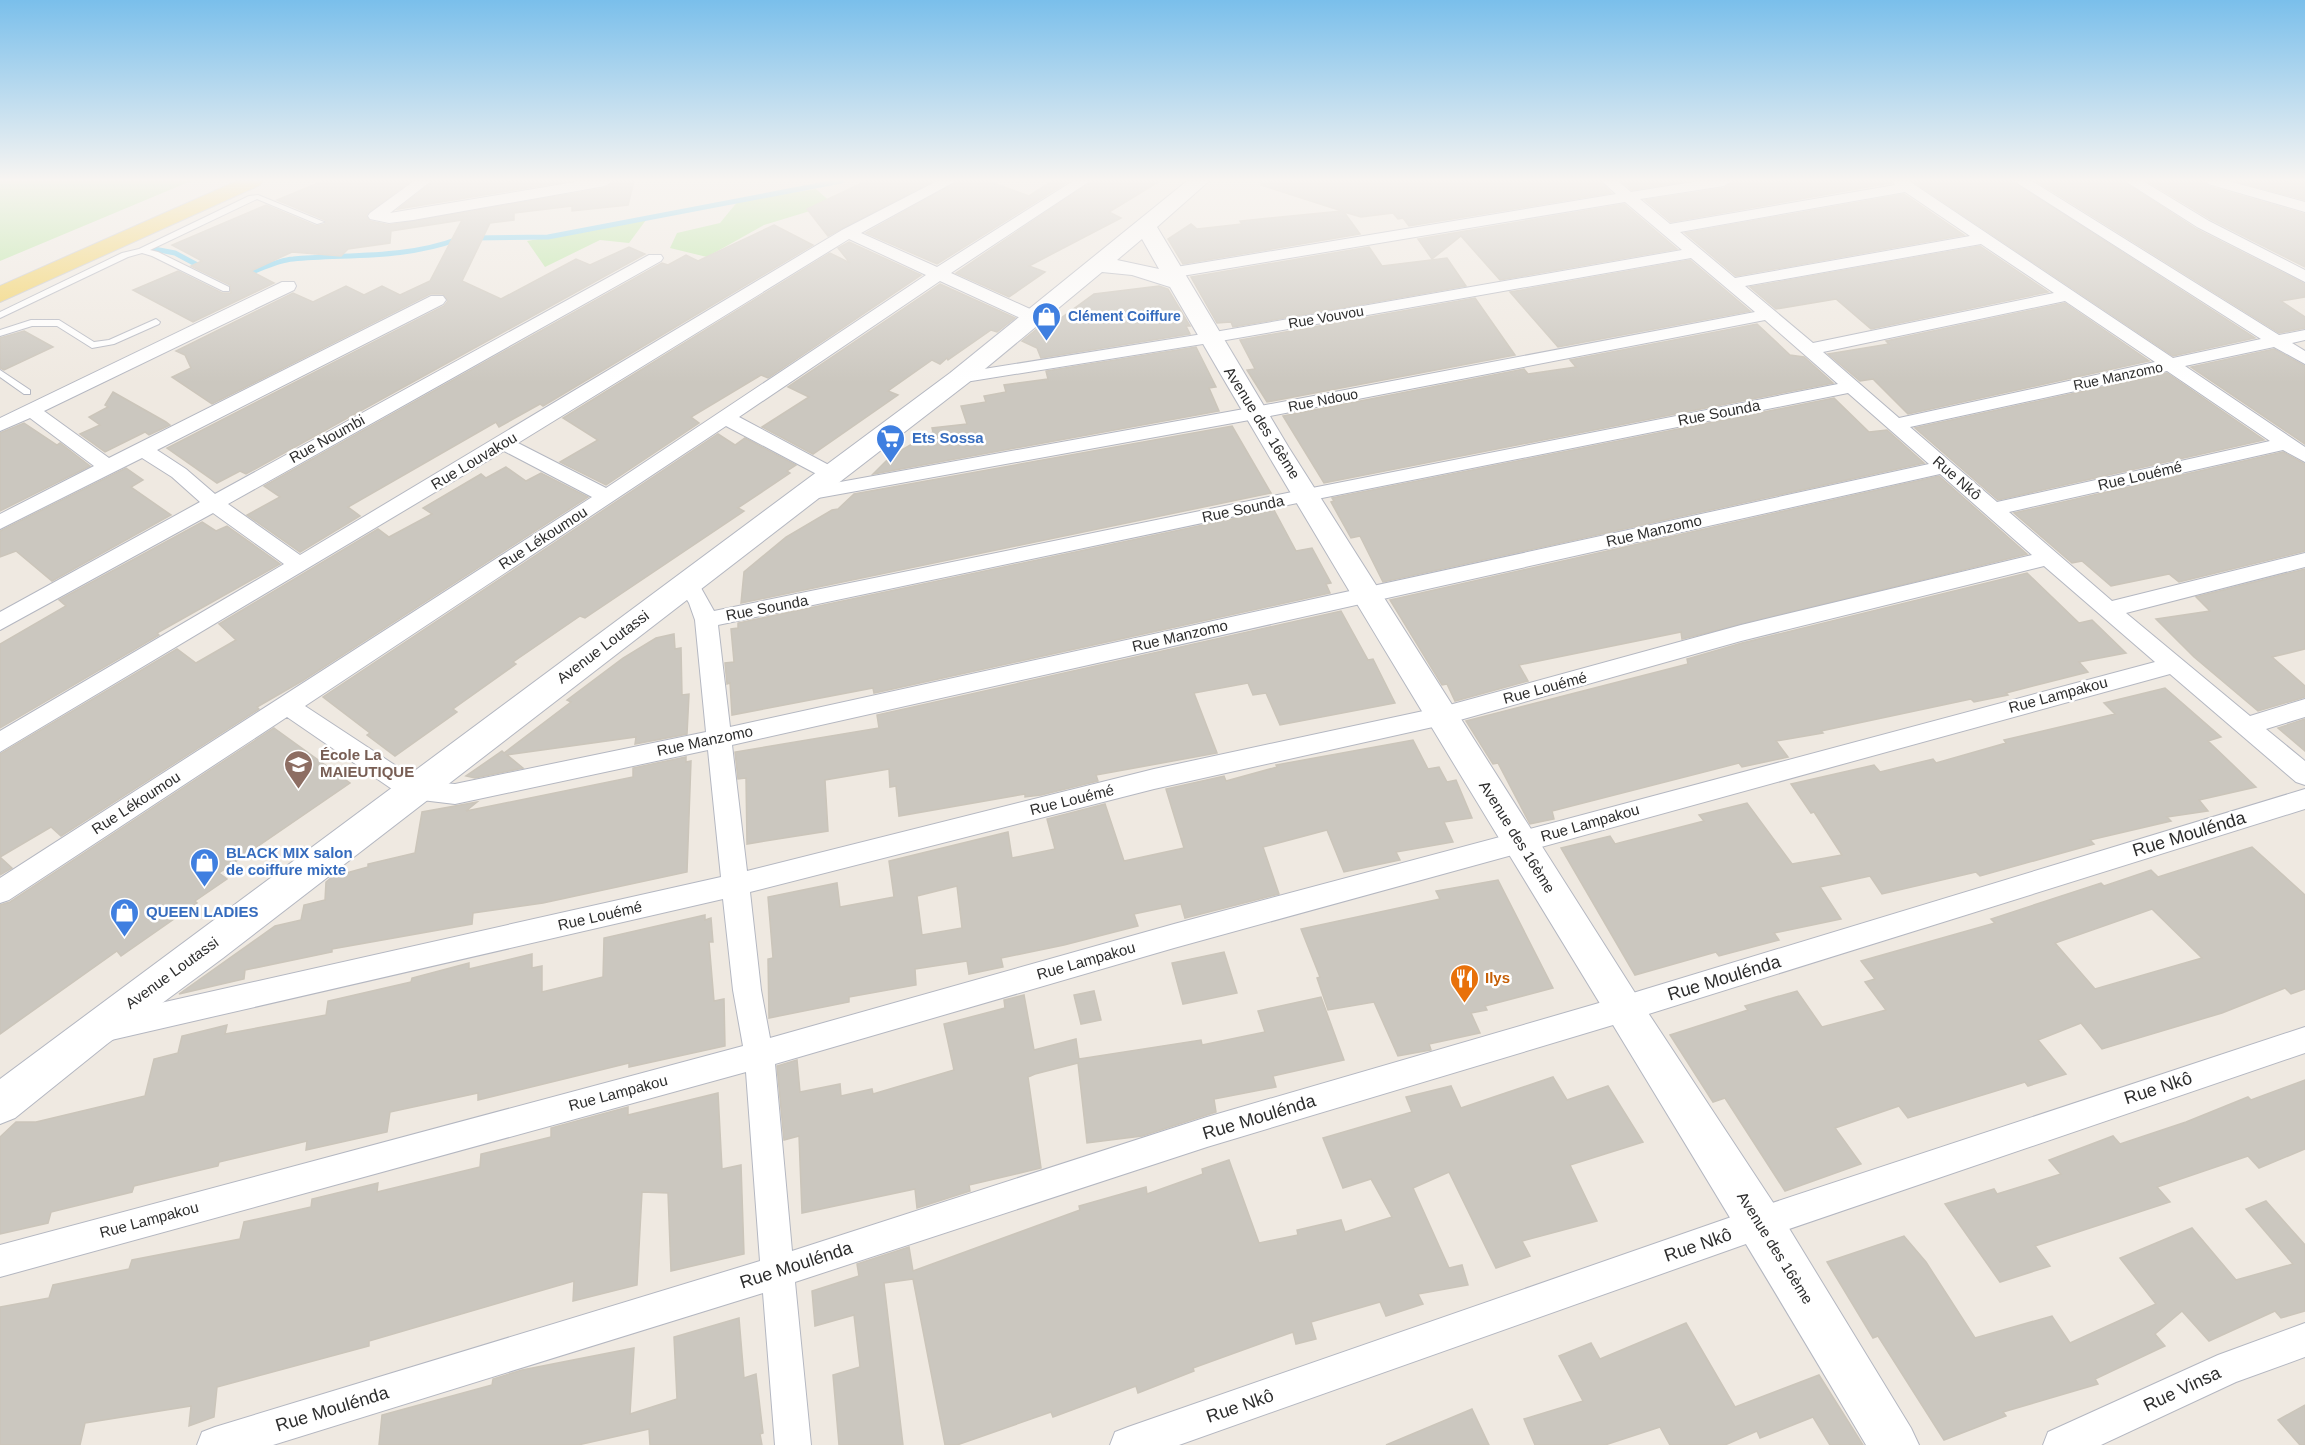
<svg xmlns="http://www.w3.org/2000/svg" width="2305" height="1445" viewBox="0 0 2305 1445" font-family="Helvetica,sans-serif">
  <rect width="100%" height="100%" fill="#efe9e1"/>
  <g fill="#b6e59e">
    <path d="M0 181H191L0 261Z"/>
    <path d="M816 189 833 204 764 225 707 257 670 248 677 233 720 223 738 201Z"/>
    <path d="M646 220 629 243 600 240 545 267 527 241Z"/>
  </g>
  <g fill="none" stroke-linecap="round" stroke-linejoin="round">
    <g stroke="#75cff0" stroke-width="5">
      <path d="M473 238 548 237 841 181"/>
      <path d="M149 248 175 253 203 268"/>
      <path d="M244 275C259 270 277 260 293 259 348 254 405 259 458 239"/>
    </g>
  </g>
  <g fill="#cbc7bf" stroke="#cbc5ba" stroke-width="1.5" fill-rule="evenodd">
    <path d="M323 181H411L366 215 370 221 389 225 605 188 615 181H634L628 205 572 211V206L514 213V220L490 223 462 281 501 299 576 259 590 265 629 247 645 254 246 474 240 471 217 483 167 448 444 306 448 301 443 294H430L212 404 172 377 191 368 185 355 176 351 293 293 313 302 346 286 364 295 382 286 400 295 430 281 462 220 391 231 390 243 348 249 341 256 292 252 251 271 274 283 193 322 133 290 178 271 222 293H231L230 285 191 266 202 261 172 245 266 205 316 226 325 224V220L277 200Z"/>
    <path d="M433 181H570L398 209Z"/>
    <path d="M866 181H933L828 236 807 209Z"/>
    <path d="M958 181H988L1029 196 1052 181H1069L937 264 866 233Z"/>
    <path d="M1092 181H1160L1109 212 1121 218 1029 266 1045 272 1009 297 956 273Z"/>
    <path d="M1261 181H1600L1611 193 1409 226 1403 218 1398 219 1393 213 1361 217 1344 212 1360 234 1183 264 1168 239 1191 224 1197 229 1242 224 1240 221 1342 211 1261 185Z"/>
    <path d="M1621 181H1687L1632 190Z"/>
    <path d="M1733 181H1890L1891 183 1671 222 1645 200 1724 188Z"/>
    <path d="M1912 181H2012L2255 338 2173 356Z"/>
    <path d="M2036 181H2123L2196 229 2305 284V297L2281 301 2305 317V328L2279 333Z"/>
    <path d="M2147 181H2203L2207 186 2305 214V267L2210 219Z"/>
    <path d="M2235 181H2305V200Z"/>
    <path d="M1904 194 1964 235 1736 276 1685 233Z"/>
    <path d="M1624 204 1677 249 1500 280 1461 236 1432 259 1418 239Z"/>
    <path d="M774 225 813 245 543 406 540 404 499 427 496 422 348 507 360 516 300 552 247 515 280 497 264 486 662 263 668 265 686 255 698 261Z"/>
    <path d="M849 242 921 275 768 378 761 375 691 417 699 423 606 485 560 462 598 440 563 418 830 253 850 263 838 248Z"/>
    <path d="M1980 246 2048 292 1871 329 1836 299 1776 309 1750 287Z"/>
    <path d="M1369 247 1382 266 1447 258 1466 286 1233 327 1231 322 1217 323 1191 277Z"/>
    <path d="M1690 260 1750 311 1558 347 1510 292Z"/>
    <path d="M940 284 1015 318 997 332 991 330 948 360 947 358 940 364 932 360 888 391 898 395 813 454 762 427 809 397 788 387Z"/>
    <path d="M1159 286 1168 289 1190 326H1186L1190 334 1041 358 1037 348 1022 341 1043 324 1050 326 1094 294Z"/>
    <path d="M1475 298 1515 355 1267 402 1247 370 1255 369 1240 340Z"/>
    <path d="M2065 303 2149 361 1908 414 1873 379 1860 381 1828 354 1889 344 1886 341Z"/>
    <path d="M1757 324 1790 355 1804 357 1833 383 1324 483 1283 416 1524 369 1528 374 1576 367 1570 360Z"/>
    <path d="M24 331 53 347 4 370 0 368V338Z"/>
    <path d="M1196 347 1216 387 1209 388 1219 411 873 474 891 456 933 432 932 428 967 424 961 406 986 402 984 396 1006 392 1004 385 1048 379 1046 371Z"/>
    <path d="M2274 349 2305 366V444L2191 367Z"/>
    <path d="M2167 373 2264 440 1998 500 1915 428Z"/>
    <path d="M113 392 166 422 170 425 149 435 145 432 105 452 80 434 100 425 89 417 108 407 105 405Z"/>
    <path d="M1834 398 1869 432 1887 430 1924 463 1383 582 1360 536 1351 538 1331 502 1334 501 1332 498Z"/>
    <path d="M24 423 57 445 60 443 90 466 0 511V433Z"/>
    <path d="M1232 426 1271 493 741 603 744 572 786 537 832 510 838 509 854 494Z"/>
    <path d="M718 434 735 445 745 438 796 465 787 471 790 473 738 508 744 511 585 618 580 616 513 662 516 664 453 709 457 712 395 756 367 735 370 733 323 697Z"/>
    <path d="M2283 452 2305 464V551L2179 582 2169 574 2111 586 2082 561 2072 563 2014 513Z"/>
    <path d="M506 467 526 481 541 473 588 497 302 681 257 707 259 709 61 836 51 827 0 857 12 868 0 875V754L177 649 196 663 236 640 219 624 378 529 389 537 432 514 423 508 481 474 486 478Z"/>
    <path d="M126 468 143 480 131 487 171 515 52 581 16 551 0 557V531Z"/>
    <path d="M1939 476 2027 554 1682 639 1681 632 1519 665 1528 681 1455 701 1447 684 1442 685 1390 600Z"/>
    <path d="M1274 510 1296 551 1312 548 1331 583 1326 584 1330 593 874 693 873 688 732 715 730 683 727 684 725 663 734 662 731 629 738 628V623Z"/>
    <path d="M202 522 216 531 227 526 280 564 157 633 159 635 0 728V644L66 606 59 600Z"/>
    <path d="M2305 569V649L2272 657 2305 686V697L2258 711 2194 657 2156 619 2210 611 2196 597Z"/>
    <path d="M2027 573 2079 623 2092 620 2126 653 2079 662 2088 672 2006 693 2008 695 1974 702 1971 699 1821 731 1823 733 1776 741 1788 757 1742 767 1739 763 1552 811 1554 819 1530 824 1498 763 1493 764 1466 721 1688 664 1687 659 1742 643Z"/>
    <path d="M1341 611 1368 660 1373 659 1395 703 1280 725 1266 693 1253 695 1248 683 1194 693 1217 753 1096 775 1098 781 1041 795 1025 797V794L899 816 896 786 890 787 889 769 825 780 828 831 747 844 746 778 738 779 735 752 879 728 877 715Z"/>
    <path d="M674 634 675 649 681 648 682 695 689 694 687 734 635 744 636 737 507 755 523 768 475 778 466 776 502 751 504 753 571 702 567 700 623 658 656 638Z"/>
    <path d="M2165 688 2221 737 2208 741 2256 787 2199 800 2208 811 2167 817 2171 821 2090 840 2094 844 1980 876 1976 872 1882 894 1870 876 1820 887 1841 919 1774 933 1779 940 1719 956 1716 952 1635 975 1561 848 1610 836 1615 844 1704 821 1699 815 1747 803 1792 864 1842 855 1814 812 1811 813 1791 784 1874 765 1880 772 1933 759 1936 763 2006 743 2004 740 2115 714 2104 703Z"/>
    <path d="M2305 719V751L2278 728Z"/>
    <path d="M274 728 350 783 219 873 227 879 195 901 197 903 121 956 117 951 0 1034V905L10 902Z"/>
    <path d="M1413 740 1428 769 1439 767 1447 782 1456 780 1472 818 1444 822 1453 842 1396 852 1400 860 1344 872 1327 830 1263 847 1279 894 1185 918 1181 904 1134 914 1138 926 1064 945 1001 958 1003 967 969 974 967 961 915 969 916 985 849 997V1002L769 1018 768 959 773 958 768 897 837 883 840 907 894 897 889 861 1008 832 1012 858 1055 849 1047 819 1105 804 1124 861 1184 848 1166 789 1224 776 1226 781 1277 767 1276 765ZM957 886 962 928 922 935 917 896Z"/>
    <path d="M686 757V762L691 761 687 872 543 903 473 913 472 924 332 949V952L245 970 244 979 179 994 275 926 301 920 304 905 325 900 326 882 332 877 368 867V864L415 853 422 812 477 802 466 811 633 777V768Z"/>
    <path d="M2252 847 2305 895V989L2291 994 2285 988 2222 1013 2102 1049 2081 1023 2038 1040 2066 1074 2028 1086 2025 1082 1908 1118 1899 1106 1835 1128 1861 1164 1785 1191 1725 1098 1713 1102 1670 1035 1748 1010 1745 1006 1797 991 1822 1027 1886 1010 1865 982 1875 979 1861 961 1995 923 1991 919 2101 883 2104 886 2151 870 2158 877ZM2152 909 2202 958 2095 989 2055 943Z"/>
    <path d="M1498 880 1553 988 1485 1006 1487 1010 1471 1013 1480 1033 1429 1044 1431 1050 1398 1056 1374 1002 1328 1010 1317 978 1320 977 1301 929 1440 899 1436 891Z"/>
    <path d="M705 915V920L711 918 713 942H709L714 1001 724 999 725 1046 629 1067V1063L478 1100V1093L390 1112 387 1132 306 1150 307 1141 219 1162 218 1166 134 1186 132 1192 51 1212 48 1223 0 1234V1137L16 1122H36L145 1096 154 1059 178 1053 182 1036 227 1025 225 1034 326 1015 328 1001 411 982 412 978 469 963V969L532 954V968L542 966V992L603 977 604 938Z"/>
    <path d="M1224 952 1237 993 1183 1004 1172 963Z"/>
    <path d="M1094 991 1101 1020 1081 1024 1074 995Z"/>
    <path d="M1024 995 1034 1050 1076 1039 1079 1059 1201 1040 1202 1045 1265 1032 1258 1011 1321 997 1344 1060 1273 1076 1276 1087 1214 1099 1216 1112 1142 1136 1087 1143 1078 1063 1035 1074 1028 1077 1041 1168 969 1185 970 1191 917 1208 915 1189 802 1213 799 1136 784 1140 777 1066 797 1060 800 1092 840 1084 841 1096 872 1089 873 1094 954 1070 944 1024 1005 1008 1004 1000Z"/>
    <path d="M1553 1077 1567 1100 1608 1086 1643 1142 1570 1165 1597 1221 1522 1241 1530 1256 1496 1268 1449 1172 1413 1188 1449 1268 1462 1265 1468 1285 1418 1294 1423 1304 1386 1316 1380 1302 1311 1322 1316 1339 1296 1344 1293 1332 1193 1368 1194 1371 1138 1393 1136 1386 1053 1417 1051 1412 957 1445H945L913 1279 884 1283 903 1445H839L833 1375 860 1367 854 1315 815 1326 812 1291 859 1276 857 1264 909 1247 913 1271 1080 1210 1079 1206 1146 1187 1147 1194 1203 1174 1202 1169 1229 1160 1259 1243 1298 1235 1297 1230 1341 1220 1345 1232 1392 1217 1371 1179 1343 1188 1323 1138 1412 1112 1406 1097 1451 1086 1461 1108Z"/>
    <path d="M2305 1080V1149L2259 1168 2248 1156 2157 1187 2170 1202 2035 1246 2050 1266 2000 1282 1945 1204 1994 1189 1997 1194 2061 1174 2049 1160 2113 1136 2120 1144 2186 1122 2248 1097 2251 1100Z"/>
    <path d="M718 1093 722 1169 741 1165 744 1254 671 1271 668 1193 642 1192 637 1285 573 1301 574 1281 369 1341V1346L217 1387 214 1417 189 1426 191 1406 85 1423 80 1445H0V1307L49 1298 53 1285 129 1269 132 1260 240 1239 244 1222 311 1207 312 1199 378 1183 377 1192 480 1167 481 1154 551 1137V1128L628 1107V1115Z"/>
    <path d="M2266 1201 2305 1245V1311L2281 1318 2275 1311 2209 1341 2182 1311 2155 1334 2165 1346 2095 1379 2098 1384 2003 1412 2006 1416 1944 1440 1878 1336 1873 1338 1827 1262 1904 1236 1926 1262 1975 1338 2052 1316 2070 1343 2156 1304 2120 1258 2192 1228 2236 1280 2293 1264 2246 1209Z"/>
    <path d="M739 1318 744 1378 756 1374 763 1433 760 1434 762 1445H650L649 1429 578 1445H379L382 1415 492 1385 493 1379 522 1370 634 1348 630 1414 677 1399 674 1337Z"/>
    <path d="M1686 1323 1735 1407 1819 1375 1863 1445H1830L1813 1417 1760 1438 1757 1431 1725 1445H1670L1660 1427 1605 1445H1535L1524 1419 1583 1401 1559 1356 1591 1343 1600 1359Z"/>
    <path d="M2305 1405V1445H2300L2278 1420Z"/>
    <path d="M1472 1409 1489 1445H1386Z"/>
  </g>
  <g fill="none" stroke-linecap="round" stroke-linejoin="round">
    <defs>
      <g id="service">
        <path d="M258 195 324 222 317 224 257 199 150 250 158 252 229 287V291H223L152 256 142 253 128 257 0 318V312L122 253 139 249 249 196Z"/>
        <path d="M156 319 160 322 159 324 114 344 92 348 57 326H32L0 336V330L31 320H59L94 342 109 340Z"/>
        <path d="M0 370 30 390V394H24L0 377Z"/>
      </g>
      <g id="minor">
        <path d="M414 181H431L390 213 581 181H613L605 186 413 220 389 223 370 219 368 216 370 213Z"/>
        <path d="M937 181H956L861 233 937 267 1073 181H1090L951 273 1041 314 1044 318 1041 322H1029L940 281 739 417 840 471 843 475 840 479H826L726 426 305 706 419 781 455 784 706 732 695 620 689 603 677 584 680 579 688 577 696 579 714 611 1307 489 1838 384 1765 320 1255 419 807 500 800 499 797 494 800 489 807 488 1255 407 1755 312 1691 258 1209 343 959 383 950 378 959 373 1209 333 1682 250 1625 202 1158 280 1150 275 1158 270 1616 194 1602 181H1618L1631 192 1699 181H1731L1724 186 1640 199 1670 224 1895 185 1892 181H1909L2173 358 2261 339 2014 181H2032L2279 335 2305 330V340L2292 343 2305 351V364L2274 347 2185 366 2305 447V462L2283 450 2009 512 2112 601 2305 553V567L2126 613 2250 716 2305 699V717L2266 729 2305 761V785L2296 782 2170 674 1174 948 775 1064 792 1251 1207 1117 1623 996 2305 789V809L1623 1022 1207 1147 795 1282 811 1445H775L763 1293 273 1445H197L202 1432 215 1427 760 1261 746 1072 0 1277V1245L743 1046 733 990 723 899 107 1041 97 1037 92 1028 97 1019 107 1015 721 877 708 750 455 804 405 798 287 717 9 900 0 903V878L592 497 504 451 0 752V731L284 564 213 513 0 630V612L200 502 172 477 142 458 0 529V514L94 466 30 418 0 431V418L282 282H294L296 286 294 290 44 411 109 458 431 296H443L446 300 443 304 157 450 186 469 215 494 649 255H661L663 258 661 261 228 504 300 555 842 230ZM1905 192 1970 236 1735 278 1680 232ZM849 239 926 275 606 488 518 443ZM1981 244 2054 293 1813 343 1745 286ZM2065 301 2155 362 1899 418 1823 352ZM2167 371 2270 441 1997 502 1910 427ZM1848 393 1929 464 730 727 718 625 1307 501ZM1940 474 2032 555 1741 625 1442 707 1154 769 747 871 732 745ZM2044 566 2155 662 1174 924 770 1038 761 990 750 892 1154 789 1442 725 1741 641Z"/>
        <path d="M2125 181H2143L2209 221 2305 270V282L2197 227Z"/>
        <path d="M2205 181H2228L2305 202V212L2208 184Z"/>
        <path d="M2305 1027V1053L1760 1239 1179 1445H1110L1115 1432 1128 1427 1760 1207Z"/>
        <path d="M2305 1323V1357L2236 1382 2101 1445H2043L2048 1432 2218 1355Z"/>
      </g>
      <path id="secondary" d="M1187 181H1209L1157 227 1289 448 1637 996 1776 1207 1911 1428 1919 1445H1866C1637 1057 1395 677 1170 287L1132 275 1102 272 968 383 223 958 107 1044 15 1118 0 1124V1079L950 373ZM1142 239 1159 269 1117 260Z"/>
      <path id="primary" d="M237 181H263L260 185 0 302V286Z"/>
    </defs>
    <use href="#service" stroke="#b4b7c1" stroke-width="2"/>
    <use href="#minor" stroke="#b4b7c1" stroke-width="2"/>
    <use href="#secondary" stroke="#b4b7c1" stroke-width="2"/>
    <use href="#primary" stroke="#c9c9c9" stroke-width="2"/>
    <use href="#service" fill="#fff" fill-rule="evenodd"/>
    <use href="#minor" fill="#fff" fill-rule="evenodd"/>
    <use href="#secondary" fill="#fff" fill-rule="evenodd"/>
    <use href="#primary" fill="#f2d163" fill-rule="evenodd"/>
  </g>
  <linearGradient id="sky" x2="0" y2="1"><stop stop-color="#7abfeb"/><stop offset="0.47" stop-color="#f8f5f2"/><stop offset="1" stop-color="#f8f5f2" stop-opacity="0"/></linearGradient>
  <rect width="2305" height="383" fill="url(#sky)"/>
  <defs>
    <symbol id="shop-pin" viewBox="-11 -11 22 30"><path d="M0 17L-7.5 6A9.5 9.5 0 1 1 7.5 6Z" fill="#3f7fe0" stroke="#fff"/><path d="M-5-2.5h2.3a2.7 3.5 0 0 1 5.4 0H5L5.5 6h-11ZM-1.5-2.5h3a1.5 2.3 0 0 0-3 0Z" fill="#fff"/></symbol>
    <symbol id="supermarket-pin" viewBox="-11 -11 22 30"><path d="M0 17L-7.5 6A9.5 9.5 0 1 1 7.5 6Z" fill="#3f7fe0" stroke="#fff"/><path d="M-6-5.5h2.5l.6 2H6L4.5 2H-2.5L-4.4-4H-6ZM-1.5 3.2a1.3 1.3 0 1 0 .1 0ZM3 3.2a1.3 1.3 0 1 0 .1 0Z" fill="#fff"/></symbol>
    <symbol id="school-pin" viewBox="-11 -11 22 30"><path d="M0 17L-7.5 6A9.5 9.5 0 1 1 7.5 6Z" fill="#8d6e63" stroke="#fff"/><path d="M0-5L7-2L0 1L-7-2ZM-4 1L0 2.5L4 1V4Q0 6-4 4Z" fill="#fff"/></symbol>
    <symbol id="restaurant-pin" viewBox="-11 -11 22 30"><path d="M0 17L-7.5 6A9.5 9.5 0 1 1 7.5 6Z" fill="#e8710a" stroke="#fff"/><path d="M-5-6h1v4h1v-4h1v4h1v-4h1v5L-1.5 .5V6h-2V.5L-5-1ZM5-6V6H3V1.5H1.5Q1.5-4 5-6Z" fill="#fff"/></symbol>
  </defs>
  <g fill-rule="evenodd">
    <use href="#shop-pin" x="1030" y="300" width="33" height="45"/>
    <use href="#supermarket-pin" x="874" y="422" width="33" height="45"/>
    <use href="#school-pin" x="282" y="748" width="33" height="45"/>
    <use href="#shop-pin" x="188" y="846" width="33" height="45"/>
    <use href="#shop-pin" x="108" y="896" width="33" height="45"/>
    <use href="#restaurant-pin" x="1448" y="962" width="33" height="45"/>
  </g>
  <g text-anchor="middle" stroke-width="5" stroke-linejoin="round" paint-order="stroke">
    <g font-size="14" font-weight="bold" fill="#366cbe" stroke="#fff" text-anchor="start">
      <text x="1068" y="321">Clément Coiffure</text>
    </g>
    <g font-size="14" fill="#2e2e2e" stroke="#fff">
      <text transform="translate(1326 317) rotate(-10)" y="5">Rue Vouvou</text>
      <text transform="translate(2118 376) rotate(-12)" y="5">Rue Manzomo</text>
      <text transform="translate(1323 400) rotate(-11)" y="5">Rue Ndouo</text>
    </g>
    <g font-size="15" fill="#2e2e2e" stroke="#fff">
      <text transform="translate(1719 413) rotate(-11)" y="5">Rue Sounda</text>
      <text transform="translate(1262 423) rotate(58)" y="5">Avenue des 16ème</text>
      <text transform="translate(327 439) rotate(-29)" y="5">Rue Noumbi</text>
      <text transform="translate(474 461) rotate(-31)" y="5">Rue Louvakou</text>
      <text transform="translate(2140 476) rotate(-13)" y="5">Rue Louémé</text>
      <text transform="translate(1957 478) rotate(41)" y="5">Rue Nkô</text>
      <text transform="translate(1243 509) rotate(-12)" y="5">Rue Sounda</text>
      <text transform="translate(1654 531) rotate(-13)" y="5">Rue Manzomo</text>
      <text transform="translate(543 538) rotate(-33)" y="5">Rue Lékoumou</text>
      <text transform="translate(767 608) rotate(-11)" y="5">Rue Sounda</text>
      <text transform="translate(1180 636) rotate(-13)" y="5">Rue Manzomo</text>
      <text transform="translate(603 647) rotate(-37)" y="5">Avenue Loutassi</text>
      <text transform="translate(1545 688) rotate(-15)" y="5">Rue Louémé</text>
      <text transform="translate(2058 695) rotate(-15)" y="5">Rue Lampakou</text>
      <text transform="translate(705 741) rotate(-12)" y="5">Rue Manzomo</text>
      <text transform="translate(1072 800) rotate(-14)" y="5">Rue Louémé</text>
      <text transform="translate(136 803) rotate(-33)" y="5">Rue Lékoumou</text>
      <text transform="translate(1590 823) rotate(-16)" y="5">Rue Lampakou</text>
      <text transform="translate(1517 837) rotate(58)" y="5">Avenue des 16ème</text>
      <text transform="translate(600 916) rotate(-13)" y="5">Rue Louémé</text>
      <text transform="translate(1086 961) rotate(-16)" y="5">Rue Lampakou</text>
      <text transform="translate(172 973) rotate(-36)" y="5">Avenue Loutassi</text>
      <text transform="translate(618 1093) rotate(-15)" y="5">Rue Lampakou</text>
      <text transform="translate(149 1220) rotate(-15)" y="5">Rue Lampakou</text>
      <text transform="translate(1775 1248) rotate(58)" y="5">Avenue des 16ème</text>
    </g>
    <g font-size="15" font-weight="bold" fill="#366cbe" stroke="#fff" text-anchor="start">
      <text x="912" y="443">Ets Sossa</text>
      <text x="226" y="858">BLACK MIX salon<tspan x="226" dy="17">de coiffure mixte</tspan></text>
      <text x="146" y="917">QUEEN LADIES</text>
    </g>
    <g font-size="15" font-weight="bold" fill="#785e54" stroke="#fff" text-anchor="start">
      <text x="320" y="760">École La<tspan x="320" dy="17">MAIEUTIQUE</tspan></text>
    </g>
    <g font-size="15" font-weight="bold" fill="#c56008" stroke="#fff" text-anchor="start">
      <text x="1485" y="983">Ilys</text>
    </g>
    <g font-size="18" fill="#2e2e2e" stroke="#fff">
      <text transform="translate(2189 834) rotate(-17)" y="6">Rue Moulénda</text>
      <text transform="translate(1724 978) rotate(-17)" y="6">Rue Moulénda</text>
      <text transform="translate(2158 1088) rotate(-18)" y="6">Rue Nkô</text>
      <text transform="translate(1259 1117) rotate(-17)" y="6">Rue Moulénda</text>
      <text transform="translate(1698 1245) rotate(-19)" y="6">Rue Nkô</text>
      <text transform="translate(796 1265) rotate(-18)" y="6">Rue Moulénda</text>
      <text transform="translate(2182 1389) rotate(-25)" y="6">Rue Vinsa</text>
      <text transform="translate(1240 1406) rotate(-19)" y="6">Rue Nkô</text>
      <text transform="translate(332 1409) rotate(-17)" y="6">Rue Moulénda</text>
    </g>
  </g>
</svg>
